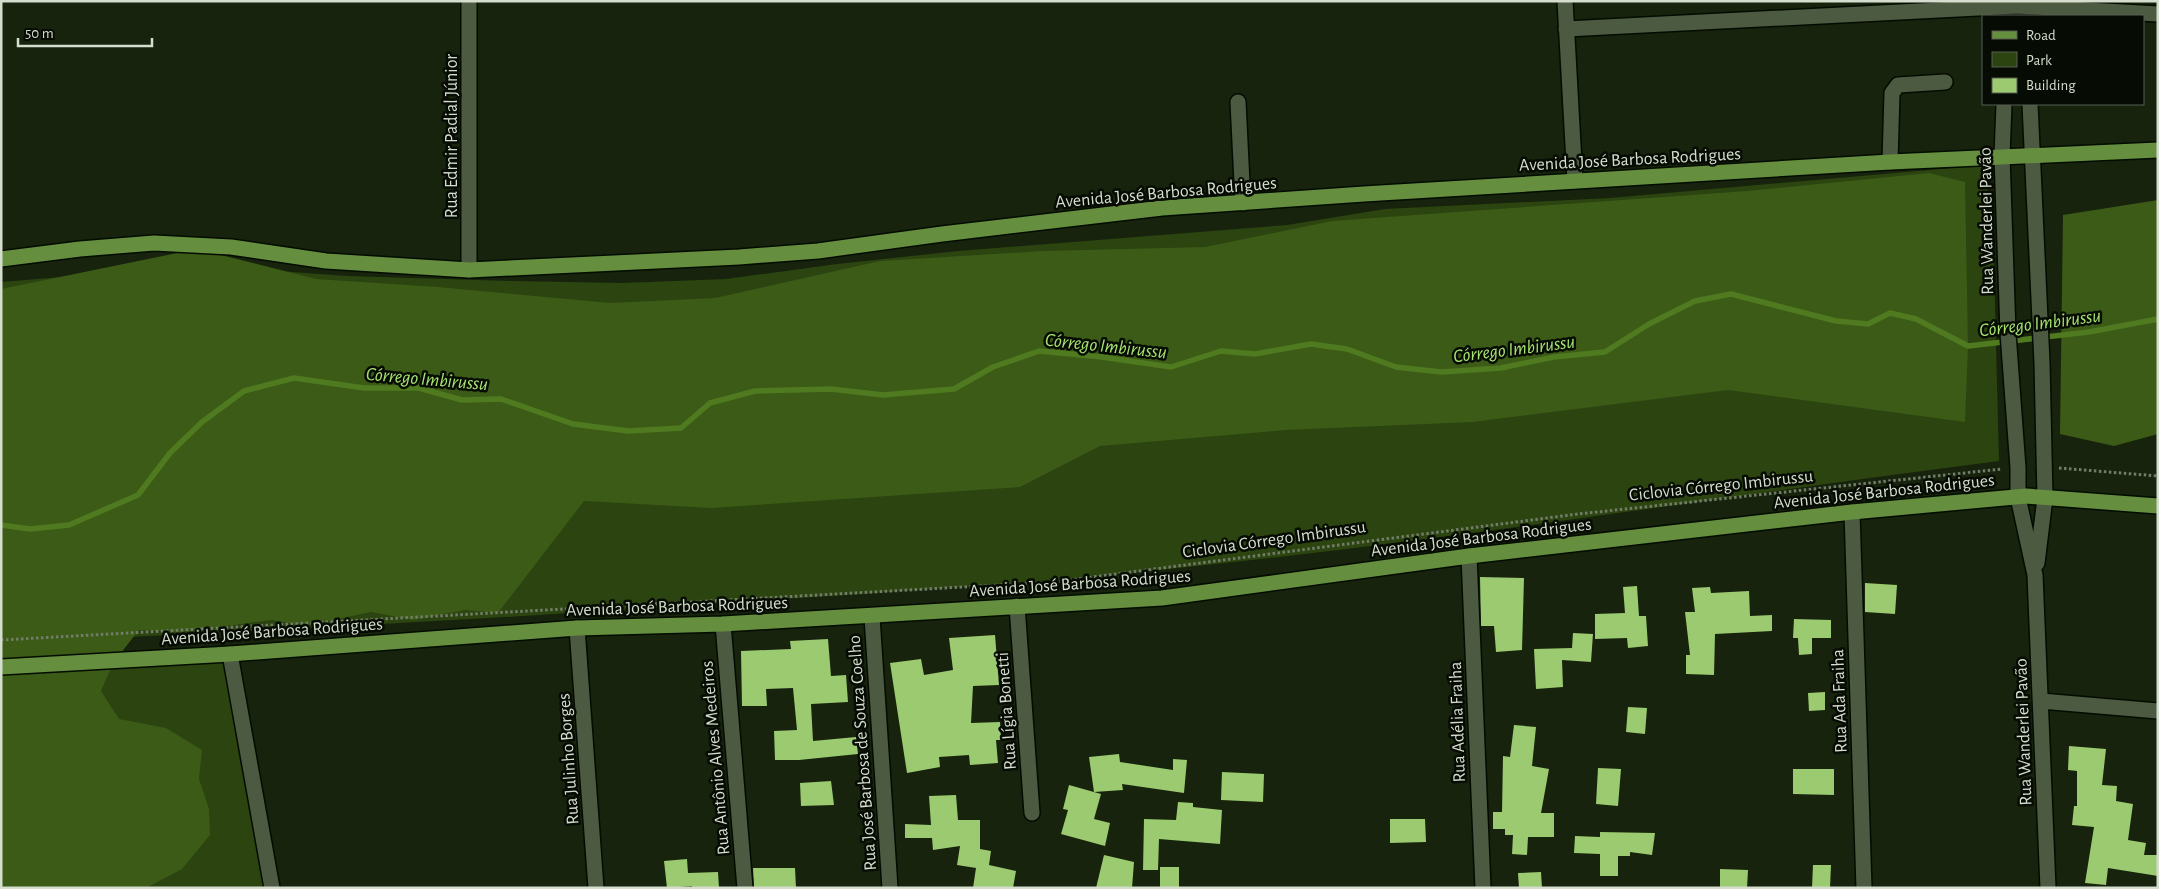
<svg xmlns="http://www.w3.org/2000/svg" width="2159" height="889" viewBox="0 0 2159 889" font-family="'Alegreya Sans',sans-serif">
  <rect width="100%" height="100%" fill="#17230c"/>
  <g fill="#2b4410">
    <path d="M1986 165 1994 268 1999 461C1716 497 1434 543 1149 571 1032 583 914 590 797 598 532 617 267 631 1 643V282L146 270 251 269 347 276 513 281 622 283 726 279 837 264 958 251 1287 225 1385 209 1610 198Z"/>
    <path d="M230 654 272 888H1V667Z"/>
  </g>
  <g fill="#3b5b17">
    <path d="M1929 173 1965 182 1968 346 1965 422 1728 390 1473 422 1286 430 1100 446 1020 487 711 508 584 501 498 613 465 610 413 620 371 612 304 626 272 620 180 632 139 630 113 663 101 691 119 719 166 728 202 750 199 779 209 809 210 835 182 869 146 888H1V289L197 249 316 279 438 287 610 303 715 298 880 261 1043 251 1205 247 1332 221 1747 191Z"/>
    <path d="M2158 200V434L2114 446 2060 434 2063 215Z"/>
  </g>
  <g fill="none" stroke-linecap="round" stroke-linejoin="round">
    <path stroke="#4f7a1f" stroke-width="5.5" d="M1 525 30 529 69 525 138 495 170 453 202 422 244 391 294 378 364 388H419L462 400 501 399 573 424 628 431 681 428 710 403 755 391 831 389 883 395 954 389 993 367 1039 351 1102 357 1171 367 1221 351 1255 354 1311 344 1347 349 1396 367 1441 372 1501 368 1554 357 1605 352 1649 324 1695 301 1731 294 1836 321 1868 324 1890 313 1916 319 1968 346 2089 332 2158 319"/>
  </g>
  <g fill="#9bca71">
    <path d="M1480 577 1524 578 1522 650 1496 652 1494 626H1481Z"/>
    <path d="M1865 583 1897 585 1895 614 1865 612Z"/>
    <path d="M1637 586 1639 616H1646L1648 646 1628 648 1627 638 1595 639V614L1625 613 1623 587Z"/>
    <path d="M1710 587 1711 593 1749 591 1750 616 1772 615V631L1715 634 1714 675 1686 674V655H1690L1685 612H1695L1692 588Z"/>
    <path d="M1794 619 1831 620V638H1812V654L1799 655 1798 638H1793Z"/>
    <path d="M1573 633 1593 634 1591 662 1562 660 1563 687 1536 689 1534 649 1572 648Z"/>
    <path d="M995 635 999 685 973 686 971 723 1000 722 1001 740H996L998 763 970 765 969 755 939 757 940 767 907 773 890 663 921 659 924 675 953 670 949 638Z"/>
    <path d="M828 639 831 676 846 675 848 702 811 704 813 741 856 737 858 754 799 760H775L774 731 797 730 793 688 766 689 767 706H742L741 651 791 649 790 641Z"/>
    <path d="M1825 692V710L1809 711 1808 693Z"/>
    <path d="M1628 707 1647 708 1645 734 1626 732Z"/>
    <path d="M1514 725 1536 727 1532 766 1549 769 1541 813H1554V837H1528L1527 855 1512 854 1513 835H1505V829H1493V812H1502L1503 756 1510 757Z"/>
    <path d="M2069 746 2106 749 2102 785 2117 786 2116 801 2133 804 2128 840 2146 843 2144 855H2158V876L2108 868 2106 885 2085 883 2094 827 2072 825 2074 806H2077V771L2068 770Z"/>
    <path d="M1119 754 1120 762 1173 770V759L1187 760 1184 793 1122 784 1123 790 1094 792 1089 757Z"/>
    <path d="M1598 768 1621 769 1618 806 1596 804Z"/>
    <path d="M1793 769H1834V795L1793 794Z"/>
    <path d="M1222 772 1264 774 1263 802 1221 800Z"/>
    <path d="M831 781 834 805 801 806 800 783Z"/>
    <path d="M1069 785 1101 794 1094 819 1110 823 1105 846 1061 834 1068 810 1063 809Z"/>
    <path d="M956 795 958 820H980V849L991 851 989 865 1016 871 1013 888H973L976 868 957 865 960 846 933 850 932 838H905V824L931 825 929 796Z"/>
    <path d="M1178 802 1193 803V807L1222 810 1220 844 1159 839 1158 870H1143L1144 819 1176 820Z"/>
    <path d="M1390 819H1425L1426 842 1390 843Z"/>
    <path d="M1600 832 1655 833 1652 855 1630 852V856H1618V876H1600V854L1574 853 1575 836 1600 837Z"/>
    <path d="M1104 855 1134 862 1132 888H1096Z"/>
    <path d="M687 859 688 873 718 872 719 888H692V886L667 888 664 861Z"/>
    <path d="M1813 865H1831L1830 888H1812Z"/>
    <rect x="1160" y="867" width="19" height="21"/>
    <path d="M753 868H795L796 888H754Z"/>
    <path d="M1720 869 1748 870 1747 888H1720Z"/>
    <path d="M1541 872 1542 888H1519L1518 873Z"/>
  </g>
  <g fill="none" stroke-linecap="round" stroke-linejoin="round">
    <defs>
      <g id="minor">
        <path d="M1565 1 1575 181"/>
        <path d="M1566 29 2017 6 2158 14"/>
        <path d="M1238 102 1243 203"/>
        <path d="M2004 104 2002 156 2008 333 2018 468V497L2035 575 2048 888"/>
        <path d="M2030 104 2042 363 2045 498 2037 563"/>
        <path d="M1890 162 1892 93 1898 85 1945 82"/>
        <path d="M469 270V1"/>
        <path d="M1852 512 1864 888"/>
        <path d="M1469 556 1483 888"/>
        <path d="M1017 606 1032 813"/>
        <path d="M872 617 890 888"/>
        <path d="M723 624 745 888"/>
        <path d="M577 628 596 888"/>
        <path d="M230 654 272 888"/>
        <path d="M2041 701 2158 711"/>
      </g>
      <g id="major">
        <path d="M1 259 80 249 154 243 231 247 326 261 469 270 739 257 818 251 942 234 1162 208 1364 194 1890 162 2158 150"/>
        <path d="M1 667 230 654 577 628 723 624 1162 598 1469 556 1852 512 2026 496 2158 506"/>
      </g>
    </defs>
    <use href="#minor" stroke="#040c00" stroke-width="18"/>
    <use href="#major" stroke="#040c00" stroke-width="18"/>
    <g stroke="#717c69" stroke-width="3" stroke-dasharray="2.5 2.5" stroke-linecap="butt">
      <path d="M2059 468 2158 476"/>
      <path d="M1 640 1054 582 1578 514 2002 469"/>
    </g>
    <use href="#minor" stroke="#4c5a41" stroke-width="15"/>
    <use href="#major" stroke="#668e3f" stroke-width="15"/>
  </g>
  <g text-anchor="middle" stroke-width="5" stroke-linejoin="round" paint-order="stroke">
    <g font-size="18" fill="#d4ddce" stroke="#060b03">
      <text transform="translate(451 136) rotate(-90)" y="6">Rua Edmir Padial Júnior</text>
      <text transform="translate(1630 159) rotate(-3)" y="6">Avenida José Barbosa Rodrigues</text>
      <text transform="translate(1166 192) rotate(-5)" y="6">Avenida José Barbosa Rodrigues</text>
      <text transform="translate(1986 221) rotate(-91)" y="6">Rua Wanderlei Pavão</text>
      <text transform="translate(1721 485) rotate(-6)" y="6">Ciclovia Córrego Imbirussu</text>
      <text transform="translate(1884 491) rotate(-6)" y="6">Avenida José Barbosa Rodrigues</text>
      <text transform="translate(1481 537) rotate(-7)" y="6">Avenida José Barbosa Rodrigues</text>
      <text transform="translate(1274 539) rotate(-8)" y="6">Ciclovia Córrego Imbirussu</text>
      <text transform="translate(1080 583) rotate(-4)" y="6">Avenida José Barbosa Rodrigues</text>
      <text transform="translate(677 606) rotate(-2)" y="6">Avenida José Barbosa Rodrigues</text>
      <text transform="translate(272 631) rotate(-4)" y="6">Avenida José Barbosa Rodrigues</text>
      <text transform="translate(1839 701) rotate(-92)" y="6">Rua Ada Fraiha</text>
      <text transform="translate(1006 711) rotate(-94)" y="6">Rua Lígia Bonetti</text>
      <text transform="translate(1457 722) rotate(-92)" y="6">Rua Adélia Fraiha</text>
      <text transform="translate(2023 732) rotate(-92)" y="6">Rua Wanderlei Pavão</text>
      <text transform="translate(862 753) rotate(-94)" y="6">Rua José Barbosa de Souza Coelho</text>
      <text transform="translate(715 758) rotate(-95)" y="6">Rua Antônio Alves Medeiros</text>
      <text transform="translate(568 759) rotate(-94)" y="6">Rua Julinho Borges</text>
    </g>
    <g font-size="19" font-style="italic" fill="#a8e471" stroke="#060b03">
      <text transform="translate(2040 322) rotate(-7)" y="7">Córrego Imbirussu</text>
      <text transform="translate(1106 345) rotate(6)" y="7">Córrego Imbirussu</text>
      <text transform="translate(1514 348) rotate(-7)" y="7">Córrego Imbirussu</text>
      <text transform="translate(427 378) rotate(5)" y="7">Córrego Imbirussu</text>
    </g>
  </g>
  <rect width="2159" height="889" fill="none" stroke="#d4ddce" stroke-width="5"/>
  <rect x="1982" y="15" width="162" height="90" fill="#060b03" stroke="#585f54"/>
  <rect x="1992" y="31" width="25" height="8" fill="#668e3f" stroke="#585f54"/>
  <text x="2026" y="40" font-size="15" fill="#d4ddce">Road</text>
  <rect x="1992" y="52" width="25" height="15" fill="#2b4410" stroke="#585f54"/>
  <text x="2026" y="65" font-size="15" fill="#d4ddce">Park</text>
  <rect x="1992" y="78" width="25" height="15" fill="#9bca71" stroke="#585f54"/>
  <text x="2026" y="90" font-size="15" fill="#d4ddce">Building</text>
  <path d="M18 38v8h134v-8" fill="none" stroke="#d4ddce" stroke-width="2.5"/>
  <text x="25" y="38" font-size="15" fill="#d4ddce" stroke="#060b03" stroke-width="4" paint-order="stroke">50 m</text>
</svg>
